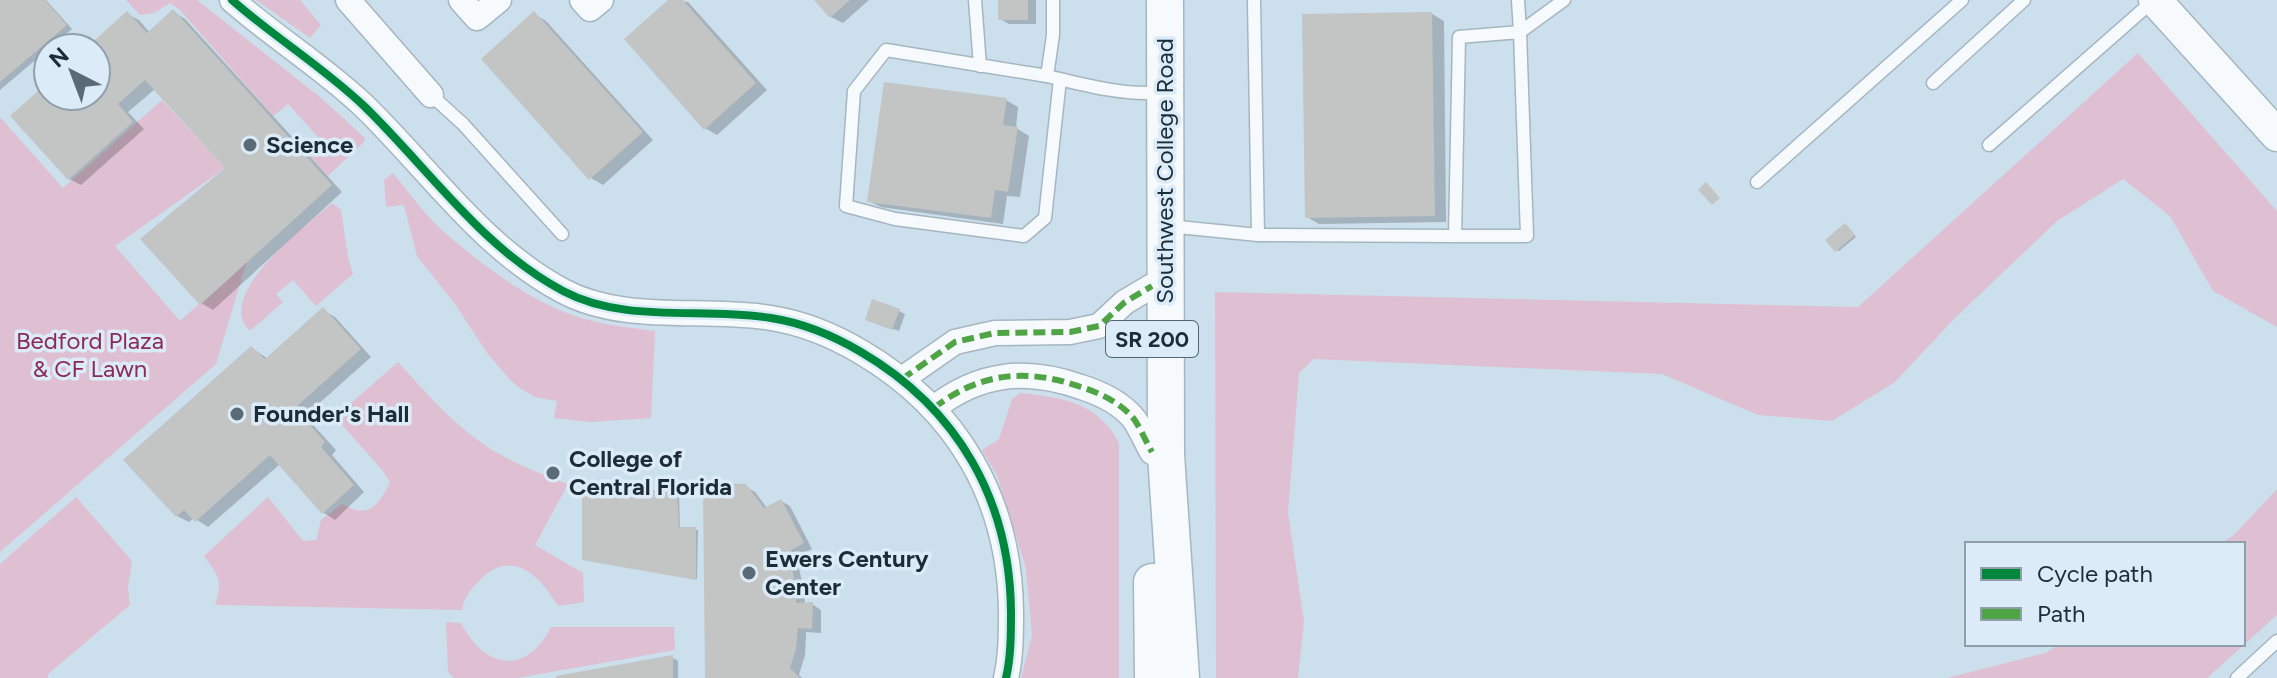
<svg xmlns="http://www.w3.org/2000/svg" width="2277" height="678" viewBox="0 0 2277 678" font-family="Figtree,sans-serif">
  <rect width="100%" height="100%" fill="#ccdfec"/>
  <g fill="#dfc0d3">
    <path d="M126 0H197L320 97 365 138 364 142 328 176 305 151 319 138 288 104 273 116 179 9 170 3 154 13 140 15Z"/>
    <path d="M256 0H300L321 25 310 38Z"/>
    <path d="M2138 53 2277 211V327L2213 291 2170 216 2123 179 2057 221 1954 319 1895 382 1832 421 1758 415 1662 374 1314 359 1299 373 1288 513 1304 621 1298 678H1216L1215 292 1858 307Z"/>
    <path d="M162 100 225 168 115 246 180 321 247 261 216 364 0 552V117L63 188Z"/>
    <path d="M393 173C408 191 423 213 441 229 475 260 522 295 564 312 593 324 625 327 655 331L651 418 591 422 554 418 557 401 535 397 521 389 510 380 487 353 455 304 417 256 404 205 386 207 384 180Z"/>
    <path d="M332 203 341 210 348 257 353 274 316 306 293 280 276 294 283 302 250 331C248 328 244 325 243 321 229 283 307 225 332 203Z"/>
    <path d="M398 362C430 397 462 435 505 457 525 468 546 476 568 484L535 545 583 573 584 602 558 606C541 578 514 548 482 578 472 588 465 595 462 610L215 605C223 581 219 576 204 556L268 497 303 541 316 540 321 520 342 504C368 519 378 507 390 482L383 471 335 417Z"/>
    <path d="M1020 393C1062 397 1099 403 1119 443V678H1021L1032 635 1026 569 997 475 982 450 999 439 1012 399Z"/>
    <path d="M2277 489V615L2207 678H1947L2045 653 2060 644H2243V544H2220L2234 535Z"/>
    <path d="M76 497 132 561 128 587 130 605 48 674V678H0V564Z"/>
    <path d="M446 622 461 623C485 669 526 676 551 627H674L675 650 518 678H454L448 672Z"/>
  </g>
  <g fill="#0003">
    <path d="M0 0H46L72 29 0 90Z"/>
    <path d="M671 0 688 2 767 90 717 135 705 128Z"/>
    <path d="M816 0H869L843 23 831 17Z"/>
    <path d="M1000 0H1036V24H1009L1000 19Z"/>
    <path d="M174 12 185 19 342 192 213 310 201 303 228 169 155 89 128 112 144 129 81 185 69 179 13 116 48 85V96H96V48H89L127 14 139 20 150 33Z"/>
    <path d="M534 14 546 21 653 140 603 185 591 178Z"/>
    <path d="M1432 14 1444 21 1446 222 1319 224 1307 217Z"/>
    <path d="M1006 100 1018 107 1016 128 1029 136 1020 197 1007 196 1003 224 881 207 869 201Z"/>
    <path d="M1847 226 1856 237 1839 251 1836 250Z"/>
    <path d="M323 310 335 317 371 357 305 416 336 450 332 455 364 492 335 520 324 513 280 464 208 527 194 518 189 522 177 516 252 348 268 359Z"/>
    <path d="M899 311 905 314 899 331 873 322Z"/>
    <path d="M745 486 755 492 767 508 781 501 790 506 812 549 796 557 804 589 805 605 812 604 821 610V633L806 632 805 655 799 675 802 678H707Z"/>
    <path d="M676 492 679 493 680 529 698 530 697 579 586 560Z"/>
    <path d="M673 658 678 661V678H558Z"/>
  </g>
  <g fill="#c3c4c4">
    <path d="M0 0H45L67 25 0 82Z"/>
    <path d="M668 0H683L756 83 704 130 624 39Z"/>
    <path d="M814 0H850L830 18Z"/>
    <rect x="998" y="0" width="30" height="20"/>
    <path d="M173 9 332 185 200 305 140 239 225 168 145 80 118 104 133 122 68 180 10 116 48 82V96H96V48H86L127 11 147 33Z"/>
    <path d="M534 11 643 132 589 180 481 59Z"/>
    <path d="M1432 12 1435 216 1305 218 1302 14Z"/>
    <path d="M884 82 1007 98 1003 125 1018 127 1008 192 995 190 991 218 867 202Z"/>
    <path d="M1706 182 1720 198 1712 205 1698 190Z"/>
    <path d="M1845 223 1855 235 1835 252 1825 240Z"/>
    <path d="M872 299 900 309 892 330 865 320Z"/>
    <path d="M323 307 361 349 295 408 325 442 321 447 354 485 322 514 270 455 195 522 184 510 176 517 123 460 251 346 265 359Z"/>
    <path d="M703 483 746 484 764 508 781 499 804 543 788 552 795 583 796 603 813 602 812 629 798 628 796 649 790 668 800 678H705Z"/>
    <path d="M582 490H677L679 527H696V580L582 560Z"/>
    <path d="M673 655V678H556V676Z"/>
  </g>
  <g fill="none" stroke-linecap="round" stroke-linejoin="round">
    <defs>
      <g id="lane">
        <path d="M975 0 980 66"/>
        <path d="M1254 0 1258 235"/>
        <path d="M1518 0 1520 32"/>
        <path d="M1520 32 1564 0"/>
        <path d="M1047 76 1053 35V0"/>
        <path d="M1060 79 1045 218 1024 236 895 219 846 206 854 91 886 50 1047 76C1082 84 1116 94 1151 93"/>
        <path d="M1933 83 2024 0"/>
        <path d="M431 95 463 124 562 234"/>
        <path d="M1989 145 2154 0"/>
        <path d="M1757 182 1962 0"/>
        <path d="M1168 226 1258 235 1455 236 1459 37 1520 32 1527 236H1455"/>
        <path d="M2237 678 2277 641"/>
      </g>
      <g id="street">
        <path d="M232 0C274 37 323 67 364 106 429 169 482 248 563 291 625 324 703 307 771 318 803 323 834 336 861 352 958 409 1010 500 1011 612 1011 633 1011 657 1006 678"/>
        <path d="M348 0 431 95"/>
        <path d="M461 0 477 18 499 0"/>
        <path d="M582 0 590 9 601 0"/>
        <path d="M902 379 955 342 995 333 1070 332 1099 326 1125 302 1152 286"/>
        <path d="M934 408C980 372 1027 368 1081 387 1100 393 1121 403 1134 419 1141 429 1146 442 1152 452"/>
      </g>
      <path id="secondary" d="M2155 0 2277 135"/>
      <g id="primary">
        <path d="M1165 0 1166 455 1181 678"/>
        <path d="M1152 582 1153 678"/>
      </g>
    </defs>
    <use href="#lane" stroke="#a5b6c1" stroke-width="15"/>
    <use href="#street" stroke="#a5b6c1" stroke-width="27"/>
    <use href="#secondary" stroke="#a5b6c1" stroke-width="35"/>
    <use href="#primary" stroke="#a5b6c1" stroke-width="39"/>
    <use href="#lane" stroke="#f7fafc" stroke-width="12"/>
    <use href="#street" stroke="#f7fafc" stroke-width="24"/>
    <use href="#secondary" stroke="#f7fafc" stroke-width="32"/>
    <use href="#primary" stroke="#f7fafc" stroke-width="36"/>
    <g stroke="#4fa445" stroke-width="6" stroke-dasharray="12 6" stroke-linecap="butt">
      <path d="M902 379 955 342 995 333 1070 332 1099 326 1125 302 1152 286"/>
      <path d="M934 408C980 372 1027 368 1081 387 1100 393 1121 403 1134 419 1141 429 1146 442 1152 452"/>
    </g>
    <defs>
      <path id="cycleway" d="M232 0C274 37 323 67 364 106 429 169 482 248 563 291 625 324 703 307 771 318 803 323 834 336 861 352 958 409 1010 500 1011 612 1011 633 1011 657 1006 678"/>
    </defs>
    <use href="#cycleway" stroke="#dbecf8" stroke-width="13"/>
    <use href="#cycleway" stroke="#00873e" stroke-width="8"/>
  </g>
  <g fill="#5a6b77" stroke="#dbecf8" stroke-width="3">
    <circle cx="250" cy="145" r="8"/>
    <circle cx="237" cy="414" r="8"/>
    <circle cx="553" cy="473" r="8"/>
    <circle cx="749" cy="573" r="8"/>
  </g>
  <g text-anchor="middle" stroke-width="7" stroke-linejoin="round" paint-order="stroke">
    <rect fill="#dbecf8" stroke="#556672" stroke-width="2" x="1106" y="321" width="92" height="36" rx="6"/>
    <g font-size="22" font-weight="bold" fill="#1c2d38">
      <text x="1152" y="347">SR 200</text>
    </g>
    <g font-size="24" font-weight="bold" fill="#1c2d38" stroke="#dbecf8" text-anchor="start">
      <text x="266" y="153">Science</text>
      <text x="253" y="422">Founder's Hall</text>
      <text x="569" y="467">College of<tspan x="569" dy="28">Central Florida</tspan></text>
      <text x="765" y="567">Ewers Century<tspan x="765" dy="28">Center</tspan></text>
    </g>
    <g font-size="24" fill="#1c2d38" stroke="#dbecf8">
      <text transform="translate(1165 171) rotate(-90)" y="8">Southwest College Road</text>
    </g>
    <g font-size="24" fill="#8d2956" stroke="#dbecf8">
      <text x="90" y="349">Bedford Plaza<tspan x="90" dy="28">&amp; CF Lawn</tspan></text>
    </g>
  </g>
  <rect x="1965" y="542" width="280" height="104" fill="#dbecf8" stroke="#8fa0ab" stroke-width="2"/>
  <rect x="1981" y="568" width="40" height="12" fill="#00873e" stroke="#8fa0ab" stroke-width="2"/>
  <text x="2037" y="582" font-size="24" fill="#1c2d38">Cycle path</text>
  <rect x="1981" y="608" width="40" height="12" fill="#4fa445" stroke="#8fa0ab" stroke-width="2"/>
  <text x="2037" y="622" font-size="24" fill="#1c2d38">Path</text>
  <g transform="translate(72 72) rotate(318)"><circle r="38" fill="#dbecf8" stroke="#8fa0ab" stroke-width="2"/>
  <path d="M0-6L14 30L0 20L-14 30Z" fill="#5a6b77"/>
  <text y="-12" font-size="22" font-weight="bold" text-anchor="middle" fill="#1c2d38">N</text>
  </g>
</svg>
